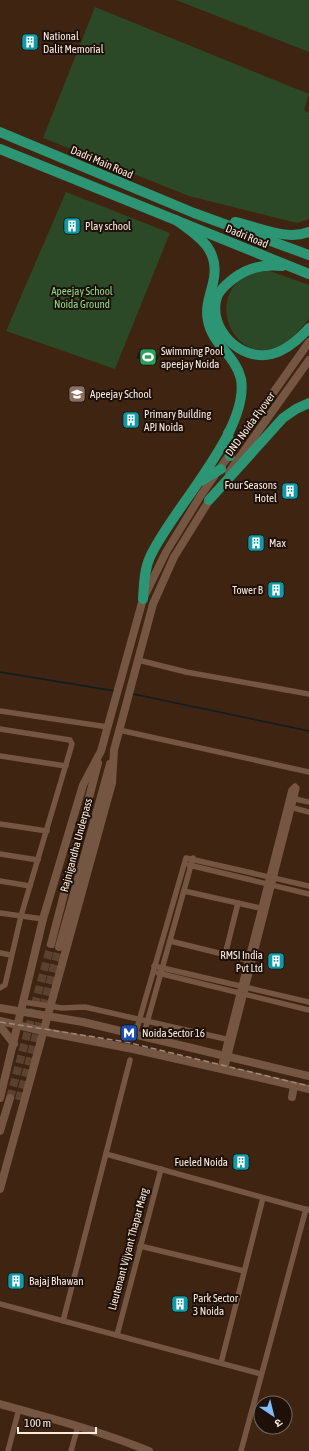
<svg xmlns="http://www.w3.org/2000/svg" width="309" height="1451" viewBox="0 0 309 1451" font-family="'Asap Condensed','Noto Sans Devanagari',sans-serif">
  <rect width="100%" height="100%" fill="#3e2411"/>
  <g fill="#2b4927">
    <path d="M176 0H309V52Z"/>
    <path d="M95 7 309 94 304 110 309 113V219L297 223 189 196 43 138Z"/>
    <path d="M66 192 170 233 115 369 6 331Z"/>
    <path d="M265 271H270L309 285V319C299 330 291 342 277 347 235 365 204 299 247 275 252 273 259 272 265 271Z"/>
  </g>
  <path fill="#0e1d21" d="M141 348 159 356 155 365 136 358Z"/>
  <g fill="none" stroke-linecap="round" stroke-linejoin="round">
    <g stroke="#0e1d21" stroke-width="1.5">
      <path d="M0 672 115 691"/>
      <path d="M133 694 309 731"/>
    </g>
    <g stroke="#5b4230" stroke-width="8" stroke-dasharray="8 4" stroke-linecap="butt">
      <path d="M10 1098 51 944"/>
      <path d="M19 1100 59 947"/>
    </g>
    <g stroke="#745643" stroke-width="5.5">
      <path d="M138 660 186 672 309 694"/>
      <path d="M0 711 108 727"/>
      <path d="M0 729 70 740 72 744 21 916 5 985 0 988"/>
      <path d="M119 730 309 772"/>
      <path d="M0 756 66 766"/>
      <path d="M291 798 309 802"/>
      <path d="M290 807 309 812"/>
      <path d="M0 824 47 831"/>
      <path d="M0 854 38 860"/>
      <path d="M189 865 309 894"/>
      <path d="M0 881 30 886"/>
      <path d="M184 891 260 908"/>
      <path d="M0 913 43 919"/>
      <path d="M170 941 247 960"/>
      <path d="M0 953 11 955"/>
      <path d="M225 955 238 903"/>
      <path d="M154 966 309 1002"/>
      <path d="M158 973 309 1010"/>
      <path d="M23 1002 62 1008 85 1007 230 1040"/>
      <path d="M135 1035 186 858 309 886"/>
      <path d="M143 1037 193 858"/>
      <path d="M220 1069 287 806 291 790 295 786 297 788 225 1070"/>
      <path d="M106 1154 308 1210"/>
      <path d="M140 1246 244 1271"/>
      <path d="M0 1304 261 1374"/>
      <path d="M63 1321 130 1060"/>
      <path d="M117 1335 161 1169"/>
      <path d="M221 1363 263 1198"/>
      <path d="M8 1451 19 1409"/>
      <path d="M71 1451 78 1426"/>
      <path d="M241 1451 306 1209"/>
    </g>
    <g stroke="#745643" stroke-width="8">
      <path d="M229 472 309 360"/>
      <path d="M51 944 98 763"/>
      <path d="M59 947 110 764"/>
      <path d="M0 1008 83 1022 309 1076"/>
      <path d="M0 1021 51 1033 133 1049 309 1089"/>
      <path d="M0 1026 14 1044"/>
      <path d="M292 1097 294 1086"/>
      <path d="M0 1098 43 919 83 785 101 751 143 599 166 552 201 495 309 342"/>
      <path d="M0 1131 10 1098"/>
      <path d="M0 1189 112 783 114 750 153 604 174 557 212 496"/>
      <path d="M0 1404C50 1418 100 1431 149 1451"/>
    </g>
    <g stroke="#2c9573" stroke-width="10">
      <path d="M0 132 194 213 309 255"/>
      <path d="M0 149 309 274"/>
      <path d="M235 222C258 227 286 241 309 232"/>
      <path d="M282 266C265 264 247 268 233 279 227 284 220 289 217 297 207 329 241 362 272 354 287 350 299 339 309 328"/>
      <path d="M228 433 230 456"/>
      <path d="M201 481 221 469"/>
      <path d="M209 500 283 418 296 409 309 403"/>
      <path d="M143 599C144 585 144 570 150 557 171 510 250 431 241 379 236 356 212 344 208 321 205 308 210 295 213 283 221 250 199 236 176 220"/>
    </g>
    <path stroke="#9f897a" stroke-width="1.5" stroke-dasharray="6 3" stroke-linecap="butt" d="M0 1022 126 1042 309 1086"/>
  </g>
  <defs>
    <symbol id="building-square" viewBox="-11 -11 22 22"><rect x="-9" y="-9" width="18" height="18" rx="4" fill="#0f9aa8" stroke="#1c1009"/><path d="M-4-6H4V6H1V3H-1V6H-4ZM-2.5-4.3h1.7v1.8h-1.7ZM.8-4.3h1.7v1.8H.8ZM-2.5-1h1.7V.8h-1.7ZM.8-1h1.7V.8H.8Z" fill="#fff"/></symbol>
    <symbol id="stadium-square" viewBox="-11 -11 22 22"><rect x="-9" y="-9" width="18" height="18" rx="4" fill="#2e9e5b" stroke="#1c1009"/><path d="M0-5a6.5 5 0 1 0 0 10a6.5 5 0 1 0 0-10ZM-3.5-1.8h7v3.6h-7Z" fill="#fff"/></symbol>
    <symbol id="school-square" viewBox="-11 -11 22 22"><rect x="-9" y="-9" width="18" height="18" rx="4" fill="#8d6e63" stroke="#1c1009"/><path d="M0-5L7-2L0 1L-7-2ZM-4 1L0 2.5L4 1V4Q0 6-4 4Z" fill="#fff"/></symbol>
    <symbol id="metro-square" viewBox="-11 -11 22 22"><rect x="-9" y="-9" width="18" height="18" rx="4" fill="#1a4fb4" stroke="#1c1009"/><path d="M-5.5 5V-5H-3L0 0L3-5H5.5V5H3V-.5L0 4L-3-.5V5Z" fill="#fff"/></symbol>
  </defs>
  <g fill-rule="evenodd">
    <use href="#building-square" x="20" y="32" width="20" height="20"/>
    <use href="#building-square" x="62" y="216" width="20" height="20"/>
    <use href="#stadium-square" x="138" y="347" width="20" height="20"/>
    <use href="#school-square" x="67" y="384" width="20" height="20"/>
    <use href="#building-square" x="121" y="410" width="20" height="20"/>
    <use href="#building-square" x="280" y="481" width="20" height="20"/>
    <use href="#building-square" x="246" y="533" width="20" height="20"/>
    <use href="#building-square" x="266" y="580" width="20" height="20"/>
    <use href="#building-square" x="266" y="951" width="20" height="20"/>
    <use href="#metro-square" x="119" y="1023" width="20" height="20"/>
    <use href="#building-square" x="231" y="1152" width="20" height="20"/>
    <use href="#building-square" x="6" y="1271" width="20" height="20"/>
    <use href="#building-square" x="170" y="1294" width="20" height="20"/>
  </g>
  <g text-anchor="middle" stroke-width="4" stroke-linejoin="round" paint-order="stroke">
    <g font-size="11" fill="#fdebe0" stroke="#1c1009" text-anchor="start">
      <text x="43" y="40">National<tspan x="43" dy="13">Dalit Memorial</tspan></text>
      <text x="85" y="230">Play school</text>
      <text x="161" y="355">Swimming Pool<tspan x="161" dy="13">apeejay Noida</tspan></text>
      <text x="90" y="398">Apeejay School</text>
      <text x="144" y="418">Primary Building<tspan x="144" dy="13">APJ Noida</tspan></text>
      <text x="277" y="489" text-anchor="end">Four Seasons<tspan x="277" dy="13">Hotel</tspan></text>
      <text x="269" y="547">Max</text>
      <text x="263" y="594" text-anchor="end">Tower B</text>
      <text x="263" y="959" text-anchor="end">RMSI India<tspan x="263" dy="13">Pvt Ltd</tspan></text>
      <text x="142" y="1037">Noida Sector 16</text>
      <text x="228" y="1166" text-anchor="end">Fueled Noida</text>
      <text x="29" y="1285">Bajaj Bhawan</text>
      <text x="193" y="1302">Park Sector<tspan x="193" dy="13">3 Noida</tspan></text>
    </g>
    <g font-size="11" fill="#fdebe0" stroke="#1c1009">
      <text transform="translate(102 162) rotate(23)" y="4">Dadri Main Road</text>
      <text transform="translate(247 236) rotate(22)" y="4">Dadri Road</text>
      <text transform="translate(250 424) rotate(-54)" y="4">DND Noida Flyover</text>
      <text transform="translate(76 845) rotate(-75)" y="4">Rajnigandha Underpass</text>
      <text transform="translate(128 1249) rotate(-75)" y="4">Lieutenant Vijyant Thapar Marg</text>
    </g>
    <g font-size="11" fill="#8fdc86" stroke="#1c1009">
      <text x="82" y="295">Apeejay School<tspan x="82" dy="13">Noida Ground</tspan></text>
    </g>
  </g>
  <g transform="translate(273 1415) rotate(145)"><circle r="19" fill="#1c1009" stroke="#76685f"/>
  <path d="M0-3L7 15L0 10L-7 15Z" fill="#80bdfa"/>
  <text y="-6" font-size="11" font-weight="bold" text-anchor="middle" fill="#fdebe0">उ</text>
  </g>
  <path d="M18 1427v6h78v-6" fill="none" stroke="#fdebe0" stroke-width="2"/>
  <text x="24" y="1427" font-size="12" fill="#fdebe0" stroke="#1c1009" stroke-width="3" paint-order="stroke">100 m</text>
</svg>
